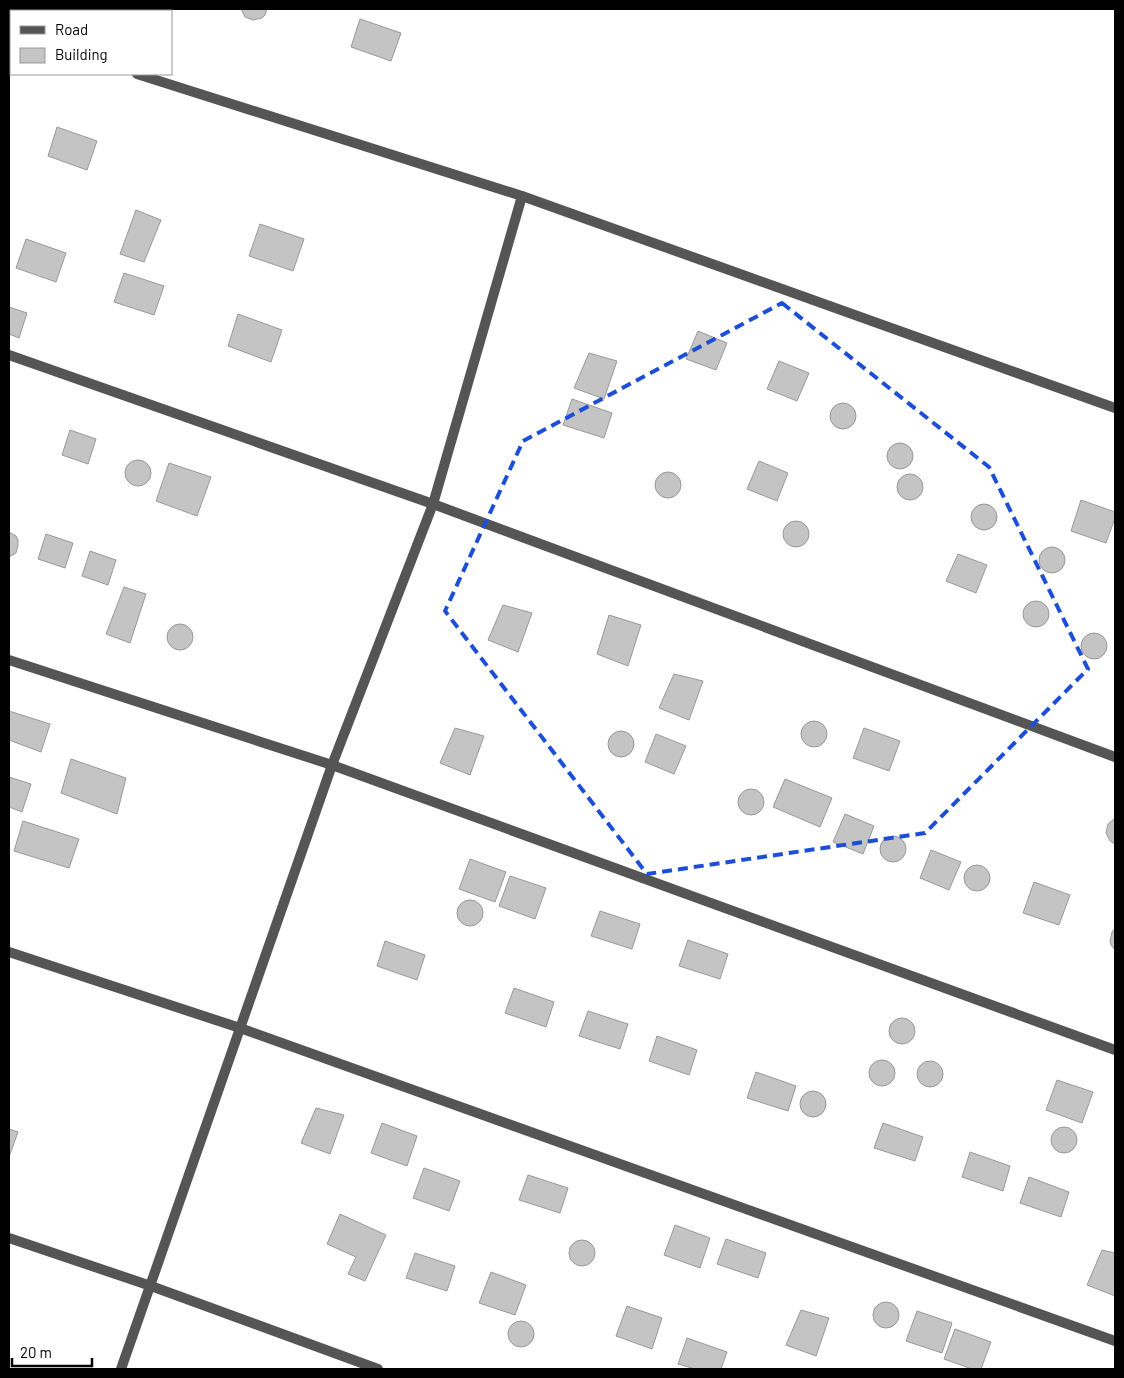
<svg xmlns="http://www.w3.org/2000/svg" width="1124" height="1378" viewBox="0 0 1124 1378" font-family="Barlow,sans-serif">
  <rect width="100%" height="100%" fill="#fff"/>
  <g fill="#c4c4c4" stroke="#999">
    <path d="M241 9H267L265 15 262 18 253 20 245 17Z"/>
    <path d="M360 19 401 33 391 61 351 47Z"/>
    <path d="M57 127 97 141 87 170 48 156Z"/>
    <path d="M136 210 161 220 144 262 120 254Z"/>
    <path d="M260 224 304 239 293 271 249 256Z"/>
    <path d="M26 239 66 253 56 282 16 268Z"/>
    <path d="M124 273 164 286 154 315 114 302Z"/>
    <path d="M9 307 27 313 19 338 9 334Z"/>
    <path d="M238 314 282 330 271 362 228 346Z"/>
    <path d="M698 331 727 343 716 370 686 359Z"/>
    <path d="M589 353 617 361 604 399 574 388Z"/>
    <path d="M779 361 809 373 797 401 767 389Z"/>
    <path d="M572 399 612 413 604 438 563 425Z"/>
    <circle cx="843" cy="416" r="13"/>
    <path d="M70 430 96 439 88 464 62 455Z"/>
    <circle cx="900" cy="456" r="13"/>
    <circle cx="138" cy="473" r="13"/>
    <path d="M759 461 788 473 777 501 747 489Z"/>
    <path d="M169 463 211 477 197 516 156 501Z"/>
    <circle cx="668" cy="485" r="13"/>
    <circle cx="910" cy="487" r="13"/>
    <path d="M1081 500 1115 512V518L1106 543 1071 531Z"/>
    <circle cx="984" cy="517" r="13"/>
    <circle cx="796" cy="534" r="13"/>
    <path d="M9 532 16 536 18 540V545L16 553 9 557Z"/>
    <path d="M46 534 73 543 65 568 38 559Z"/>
    <circle cx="1052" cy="560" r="13"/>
    <path d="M90 551 116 560 108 585 82 576Z"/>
    <path d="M958 554 987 565 976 593 946 581Z"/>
    <path d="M124 587 146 594 130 643 106 634Z"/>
    <circle cx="1036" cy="614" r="13"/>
    <path d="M503 605 532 613 518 652 488 640Z"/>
    <path d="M609 615 641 625 628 666 597 654Z"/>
    <circle cx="180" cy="637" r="13"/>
    <circle cx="1094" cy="646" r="13"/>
    <path d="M674 674 703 681 689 720 659 708Z"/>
    <path d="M9 711 50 724 41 752 9 740Z"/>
    <circle cx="814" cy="734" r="13"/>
    <path d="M455 728 484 736 470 775 440 763Z"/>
    <path d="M864 728 900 741 889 771 853 758Z"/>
    <circle cx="621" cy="744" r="13"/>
    <path d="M656 734 686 746 674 774 645 762Z"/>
    <path d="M71 759 126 778 117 814 61 793Z"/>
    <path d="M9 777 31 784 22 812 9 807Z"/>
    <path d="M785 779 832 798 820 827 773 807Z"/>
    <circle cx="751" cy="802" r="13"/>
    <path d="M845 814 874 826 863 854 833 842Z"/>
    <path d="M1114 819H1115V844L1110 841 1106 833 1108 824Z"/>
    <path d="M23 821 79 839 69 868 14 851Z"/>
    <circle cx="893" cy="849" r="13"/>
    <path d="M931 850 961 862 949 890 920 878Z"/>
    <path d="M470 859 506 872 495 902 459 889Z"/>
    <circle cx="977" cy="878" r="13"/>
    <path d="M510 876 546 888 535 919 499 906Z"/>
    <path d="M1034 882 1070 895 1059 925 1023 913Z"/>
    <circle cx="470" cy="913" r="13"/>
    <path d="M600 911 640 924 632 949 591 936Z"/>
    <path d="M1115 928V950L1111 945 1110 941 1112 932Z"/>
    <path d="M688 940 728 954 720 979 679 966Z"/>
    <path d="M385 941 425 955 417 980 377 966Z"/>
    <path d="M514 988 554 1002 546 1027 505 1013Z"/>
    <path d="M588 1011 628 1024 620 1049 579 1036Z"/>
    <circle cx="902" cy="1031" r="13"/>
    <path d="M657 1036 697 1050 689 1075 649 1061Z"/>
    <circle cx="882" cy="1073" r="13"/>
    <circle cx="930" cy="1074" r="13"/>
    <path d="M756 1072 796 1086 788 1111 747 1098Z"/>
    <path d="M1057 1080 1093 1092 1082 1123 1046 1110Z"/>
    <circle cx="813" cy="1104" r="13"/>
    <path d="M316 1108 344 1115 330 1154 301 1143Z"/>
    <path d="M382 1123 417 1136 407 1166 371 1153Z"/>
    <path d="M883 1123 923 1137 915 1161 874 1148Z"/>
    <circle cx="1064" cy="1140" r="13"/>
    <path d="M9 1129 18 1132 9 1157Z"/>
    <path d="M970 1152 1010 1166 1003 1191 962 1177Z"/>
    <path d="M424 1168 460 1181 449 1211 413 1198Z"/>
    <path d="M528 1175 568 1188 560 1213 519 1200Z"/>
    <path d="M1029 1177 1069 1192 1061 1217 1020 1203Z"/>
    <path d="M340 1214 386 1235 365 1281 348 1274 356 1257 327 1244Z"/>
    <path d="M675 1225 710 1238 700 1268 664 1255Z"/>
    <path d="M726 1239 766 1253 758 1278 717 1264Z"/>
    <circle cx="582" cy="1253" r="13"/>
    <path d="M1102 1250 1115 1253V1296L1087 1285Z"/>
    <path d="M415 1253 455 1266 447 1291 406 1278Z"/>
    <path d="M491 1272 526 1285 515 1315 479 1303Z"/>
    <circle cx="886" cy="1315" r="13"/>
    <path d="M627 1306 662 1318 652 1349 616 1336Z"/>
    <path d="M801 1310 829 1318 816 1356 786 1345Z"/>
    <path d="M917 1311 952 1323 942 1353 906 1341Z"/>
    <circle cx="521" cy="1334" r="13"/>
    <path d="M955 1329 991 1342 981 1369H972L944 1359Z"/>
    <path d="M687 1338 727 1352 721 1369H695L678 1364Z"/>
  </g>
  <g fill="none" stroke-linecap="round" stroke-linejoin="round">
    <g stroke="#555" stroke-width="10">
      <path d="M9 33 11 34"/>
      <path d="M137 74 522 196 1115 408"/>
      <path d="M9 355 433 504 1115 757"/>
      <path d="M9 660 332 765 1115 1050"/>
      <path d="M9 952 240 1028 1115 1341"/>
      <path d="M9 1238 151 1286 378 1369"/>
      <path d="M121 1369 332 765 433 504 522 196"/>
    </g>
  </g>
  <path fill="none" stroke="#1d4ed8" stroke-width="4" stroke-dasharray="10 6" stroke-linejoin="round" d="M782 303 989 467 1088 669 925 833 647 874 445 611 523 441Z"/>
  <rect width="1124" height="1378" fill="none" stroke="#000000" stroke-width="20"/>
  <rect x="10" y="10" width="162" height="65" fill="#ffffff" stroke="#999999"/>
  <rect x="20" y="26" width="25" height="8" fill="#555555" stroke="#999999"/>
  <text x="55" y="35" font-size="15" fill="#000000">Road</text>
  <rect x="20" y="48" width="25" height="15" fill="#c4c4c4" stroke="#999999"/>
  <text x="55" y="60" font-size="15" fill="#000000">Building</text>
  <path d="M12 1358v8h80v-8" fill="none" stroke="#000000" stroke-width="2.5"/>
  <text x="20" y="1358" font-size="15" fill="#000000" stroke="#ffffff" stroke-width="4" paint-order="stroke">20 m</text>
</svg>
